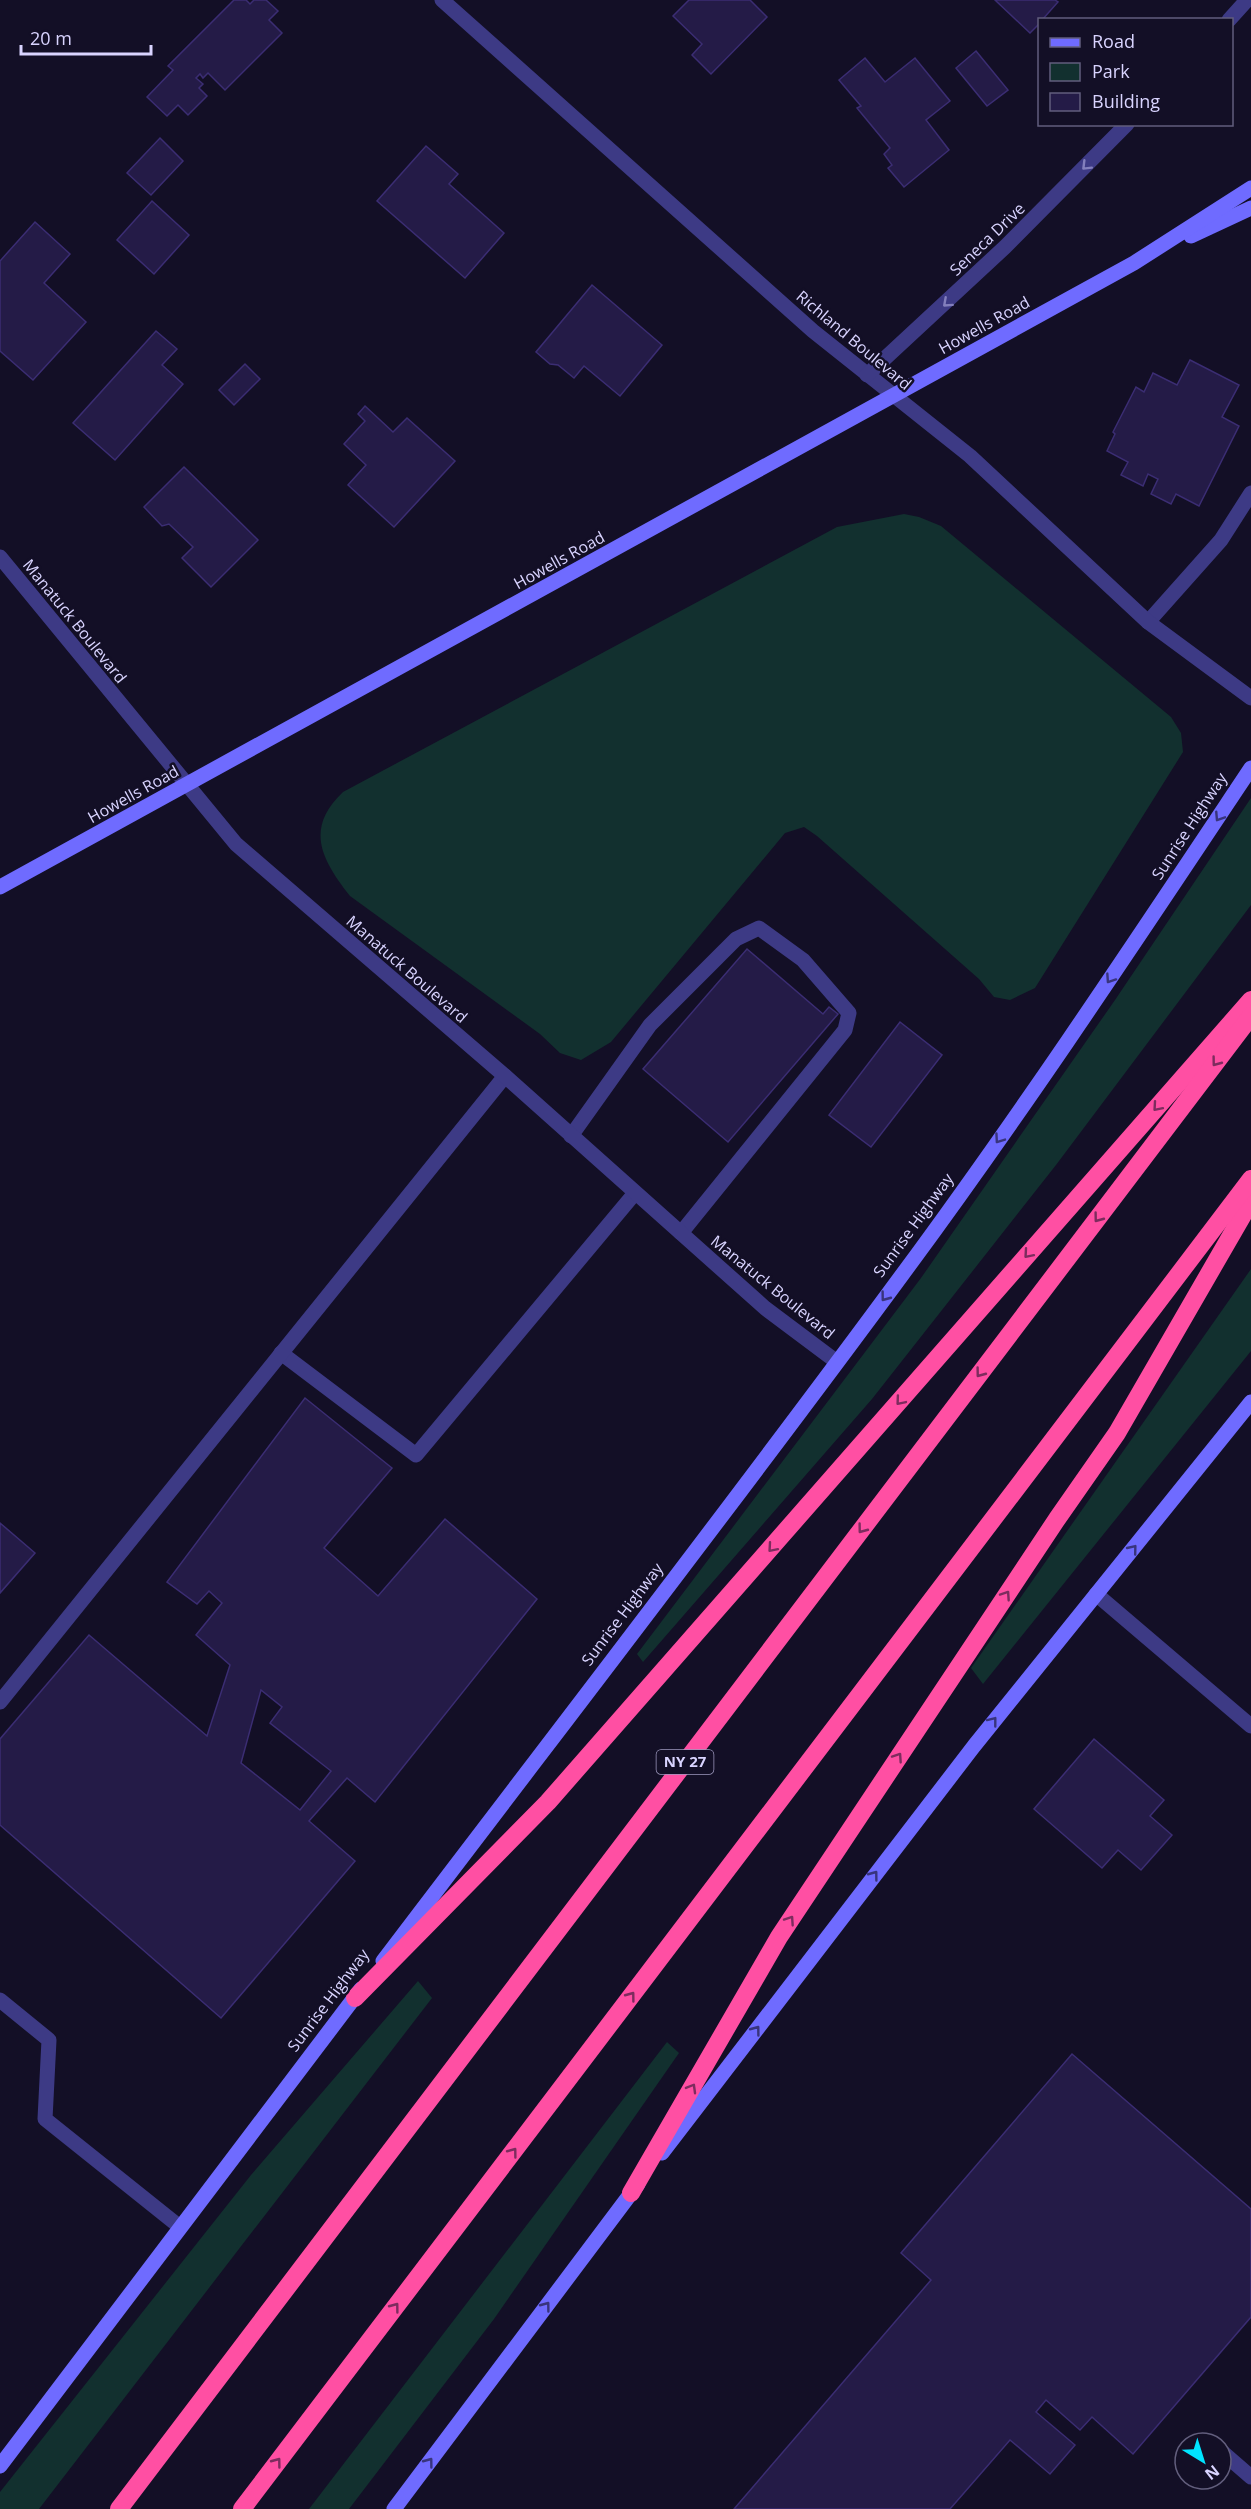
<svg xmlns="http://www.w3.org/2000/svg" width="1251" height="2509" viewBox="0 0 1251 2509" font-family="'Open Sans',sans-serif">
  <rect width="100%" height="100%" fill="#130f26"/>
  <g fill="#12302f">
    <path d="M904 514 919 517 941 526 1171 717 1181 733 1183 752 1035 988 1010 1000 994 997 979 979 817 836 804 827 785 833 611 1042 581 1060 560 1053 540 1034 350 896C322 860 304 829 343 792L837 527Z"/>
    <path d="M1251 798V905L1056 1165 872 1399 643 1662 637 1654 921 1278 1115 1000Z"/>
    <path d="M1251 1269V1351L983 1684 971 1668Z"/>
    <path d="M418 1981 432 1998 39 2509H0V2492L251 2175Z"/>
    <path d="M667 2042 679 2053 494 2319 349 2509H309Z"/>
  </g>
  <g fill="#241b47" stroke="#3b2d73" stroke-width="1.5" fill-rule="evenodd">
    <path d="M234 0H246L250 4 254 0H266L278 11 269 20 282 33 225 90 208 73 203 78 200 74 196 78 203 84 199 88 207 96 188 115 178 105 167 116 147 97 173 70 168 66Z"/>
    <path d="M689 0H750L767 17 711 74 692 55 702 44 673 16Z"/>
    <path d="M995 0H1055L1058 2 1042 20H1040V23L1030 33Z"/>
    <path d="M976 51 1008 90 987 106 956 68Z"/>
    <path d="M865 58 885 82 915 58 950 101 926 120 949 150 904 187 888 168 892 165 884 154 890 148 857 108 861 106 839 80Z"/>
    <path d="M160 138 183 161 151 195 127 173Z"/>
    <path d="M426 146 458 174 449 184 504 233 465 278 377 201Z"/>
    <path d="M152 201 189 235 154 274 117 240Z"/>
    <path d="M35 222 70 254 44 283 86 322 33 380 0 351V261Z"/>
    <path d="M592 285 662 345 620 396 584 366 574 378 558 365 550 364 536 352Z"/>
    <path d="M156 331 177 349 162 365 183 384 115 460 73 423Z"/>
    <path d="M1190 360 1239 385 1222 417 1239 426 1199 506 1176 494 1171 504 1151 494 1158 479 1148 474 1143 486 1121 475 1128 462 1107 451 1115 434 1113 432 1136 387 1144 392 1153 373 1177 385Z"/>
    <path d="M245 364 260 379 234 405 219 390Z"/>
    <path d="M365 406 393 432 407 418 455 461 394 527 348 485 366 465 344 444 365 421 358 414Z"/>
    <path d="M184 467 258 540 211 587 182 558 193 547 169 524 162 526 144 507Z"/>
    <path d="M747 949 823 1014 829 1007 838 1014 728 1142 643 1069Z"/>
    <path d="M900 1022 942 1055 871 1147 829 1115Z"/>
    <path d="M305 1398 392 1468 324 1548 378 1596 445 1519 537 1599 375 1802 347 1778 309 1821 355 1861 221 2018 0 1825V1739L89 1635 207 1736 230 1665 196 1635 222 1603 209 1591 197 1604 167 1582ZM261 1690 282 1707 270 1723 331 1771 300 1810 241 1763Z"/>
    <path d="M0 1523 35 1553 0 1593Z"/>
    <path d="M1094 1739 1164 1800 1150 1816 1172 1835 1141 1870 1118 1850 1102 1868 1034 1809Z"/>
    <path d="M1072 2054 1251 2209V2317L1133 2454 1092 2417 1080 2430 1046 2400 1036 2412 1075 2445 1050 2474 1010 2440 950 2509H734L931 2280 901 2253Z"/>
  </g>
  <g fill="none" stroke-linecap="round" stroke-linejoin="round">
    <g stroke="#3d3a85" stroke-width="15">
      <path d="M1148 622 1221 540 1251 493"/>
      <path d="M571 1136 650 1025 736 939 759 928 803 960 849 1013 845 1030 681 1233"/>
      <path d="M281 1353 416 1455 635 1193"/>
      <path d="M0 1702 505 1076"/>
      <path d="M0 2000 49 2040 45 2119 180 2227"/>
    </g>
    <g stroke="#3d3a85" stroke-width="15">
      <path d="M442 0 813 331 970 456 1148 622 1251 698"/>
      <path d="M1229 20 1247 0"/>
      <path d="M867 375 1005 247 1127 124"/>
      <path d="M0 557 236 844 505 1076 765 1308 837 1362"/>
      <path d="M1221 2451 1251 2477"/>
    </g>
    <path stroke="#3d3a85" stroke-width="15" d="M1096 1594 1251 1726"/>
    <g stroke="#6f6bff" stroke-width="15">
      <path d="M1191 236 1251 208"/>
      <path d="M0 887 1134 263 1251 188"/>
      <path d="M383 1961C556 1733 732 1506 902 1275 1024 1110 1137 939 1251 768"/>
      <path d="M662 2153 974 1746 1251 1402"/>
      <path d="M0 2466 361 1989"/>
      <path d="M394 2509 638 2184"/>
    </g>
    <g stroke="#ff4fa3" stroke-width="18">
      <path d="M355 1998 548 1802 1251 1000"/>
      <path d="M631 2193 779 1937 1057 1519 1117 1433 1251 1201"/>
      <path d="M119 2509 1251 1016"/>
      <path d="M242 2509 1251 1179"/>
    </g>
  </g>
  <defs><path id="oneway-chevron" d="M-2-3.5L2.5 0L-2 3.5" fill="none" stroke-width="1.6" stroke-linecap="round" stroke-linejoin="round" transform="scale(1.5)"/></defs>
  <g stroke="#837fbc">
    <use href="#oneway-chevron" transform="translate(1086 166) rotate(135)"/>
    <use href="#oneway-chevron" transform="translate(947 303) rotate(138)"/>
  </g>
  <g stroke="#38347d">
    <use href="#oneway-chevron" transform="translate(1219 817) rotate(123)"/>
    <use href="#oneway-chevron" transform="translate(1110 979) rotate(124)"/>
    <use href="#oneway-chevron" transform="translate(999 1139) rotate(125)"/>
    <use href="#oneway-chevron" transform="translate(885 1297) rotate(127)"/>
    <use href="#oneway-chevron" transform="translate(1133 1549) rotate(-51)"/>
    <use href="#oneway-chevron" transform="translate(993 1721) rotate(-52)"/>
    <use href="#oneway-chevron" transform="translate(874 1875) rotate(-53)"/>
    <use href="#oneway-chevron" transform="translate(756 2030) rotate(-53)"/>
    <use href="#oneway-chevron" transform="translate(546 2306) rotate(-53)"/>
    <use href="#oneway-chevron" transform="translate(429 2462) rotate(-53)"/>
  </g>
  <g stroke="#7d2c5e">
    <use href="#oneway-chevron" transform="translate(1216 1062) rotate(127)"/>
    <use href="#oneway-chevron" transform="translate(1157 1107) rotate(131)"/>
    <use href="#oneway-chevron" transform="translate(1098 1218) rotate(127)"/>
    <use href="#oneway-chevron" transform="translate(1028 1254) rotate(131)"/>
    <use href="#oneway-chevron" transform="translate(980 1373) rotate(127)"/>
    <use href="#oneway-chevron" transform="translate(900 1401) rotate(130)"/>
    <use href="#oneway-chevron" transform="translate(862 1529) rotate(127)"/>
    <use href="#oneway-chevron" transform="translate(772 1548) rotate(131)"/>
    <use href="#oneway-chevron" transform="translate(1006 1595) rotate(-56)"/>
    <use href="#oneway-chevron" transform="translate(898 1757) rotate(-56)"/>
    <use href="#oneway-chevron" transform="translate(790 1920) rotate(-56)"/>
    <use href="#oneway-chevron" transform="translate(631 1996) rotate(-53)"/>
    <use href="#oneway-chevron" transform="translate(692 2088) rotate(-60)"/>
    <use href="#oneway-chevron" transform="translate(513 2152) rotate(-53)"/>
    <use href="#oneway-chevron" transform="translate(395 2307) rotate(-53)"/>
    <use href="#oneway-chevron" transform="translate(277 2462) rotate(-53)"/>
  </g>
  <g text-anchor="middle" stroke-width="5" stroke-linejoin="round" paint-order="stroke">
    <rect fill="#130f26" stroke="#9e99be" stroke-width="1.5" x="656.5" y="1750" width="57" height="24" rx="4.5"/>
    <g font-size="15" font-weight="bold" fill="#d9d4ff">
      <text x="685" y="1767">NY 27</text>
    </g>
    <g font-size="16" fill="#d9d4ff" stroke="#130f26">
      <text transform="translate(987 239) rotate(-44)" y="6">Seneca Drive</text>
      <text transform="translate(984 325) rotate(-29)" y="6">Howells Road</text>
      <text transform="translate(854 340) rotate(40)" y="6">Richland Boulevard</text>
      <text transform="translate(559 560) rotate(-29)" y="6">Howells Road</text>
      <text transform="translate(75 621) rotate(51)" y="6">Manatuck Boulevard</text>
      <text transform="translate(133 794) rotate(-29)" y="6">Howells Road</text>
      <text transform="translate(1189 826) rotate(-57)" y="6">Sunrise Highway</text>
      <text transform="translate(407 969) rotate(41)" y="6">Manatuck Boulevard</text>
      <text transform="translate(913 1225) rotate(-54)" y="6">Sunrise Highway</text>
      <text transform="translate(773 1287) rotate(39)" y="6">Manatuck Boulevard</text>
      <text transform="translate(622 1614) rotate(-53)" y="6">Sunrise Highway</text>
      <text transform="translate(328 2000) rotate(-53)" y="6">Sunrise Highway</text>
    </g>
  </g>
  <rect x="1038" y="18" width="195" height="108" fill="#130f26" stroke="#625e7d" stroke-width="1.5"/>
  <rect x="1050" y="38" width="30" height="9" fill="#6f6bff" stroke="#625e7d" stroke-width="1.5"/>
  <text x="1092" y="48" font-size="18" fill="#d9d4ff">Road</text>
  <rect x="1050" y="63" width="30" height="18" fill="#12302f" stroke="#625e7d" stroke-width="1.5"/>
  <text x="1092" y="78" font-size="18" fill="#d9d4ff">Park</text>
  <rect x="1050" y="93" width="30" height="18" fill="#241b47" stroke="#625e7d" stroke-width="1.5"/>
  <text x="1092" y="108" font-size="18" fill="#d9d4ff">Building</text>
  <g transform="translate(1203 2461) rotate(142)"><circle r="28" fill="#130f26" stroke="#625e7d" stroke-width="1.5"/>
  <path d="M0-4.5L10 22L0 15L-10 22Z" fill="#00e5ff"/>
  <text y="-9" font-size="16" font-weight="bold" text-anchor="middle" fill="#d9d4ff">N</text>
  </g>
  <path d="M21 45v9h130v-9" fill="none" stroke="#d9d4ff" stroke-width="3"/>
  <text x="30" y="45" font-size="18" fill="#d9d4ff" stroke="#130f26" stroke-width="4.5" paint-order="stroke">20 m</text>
</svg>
